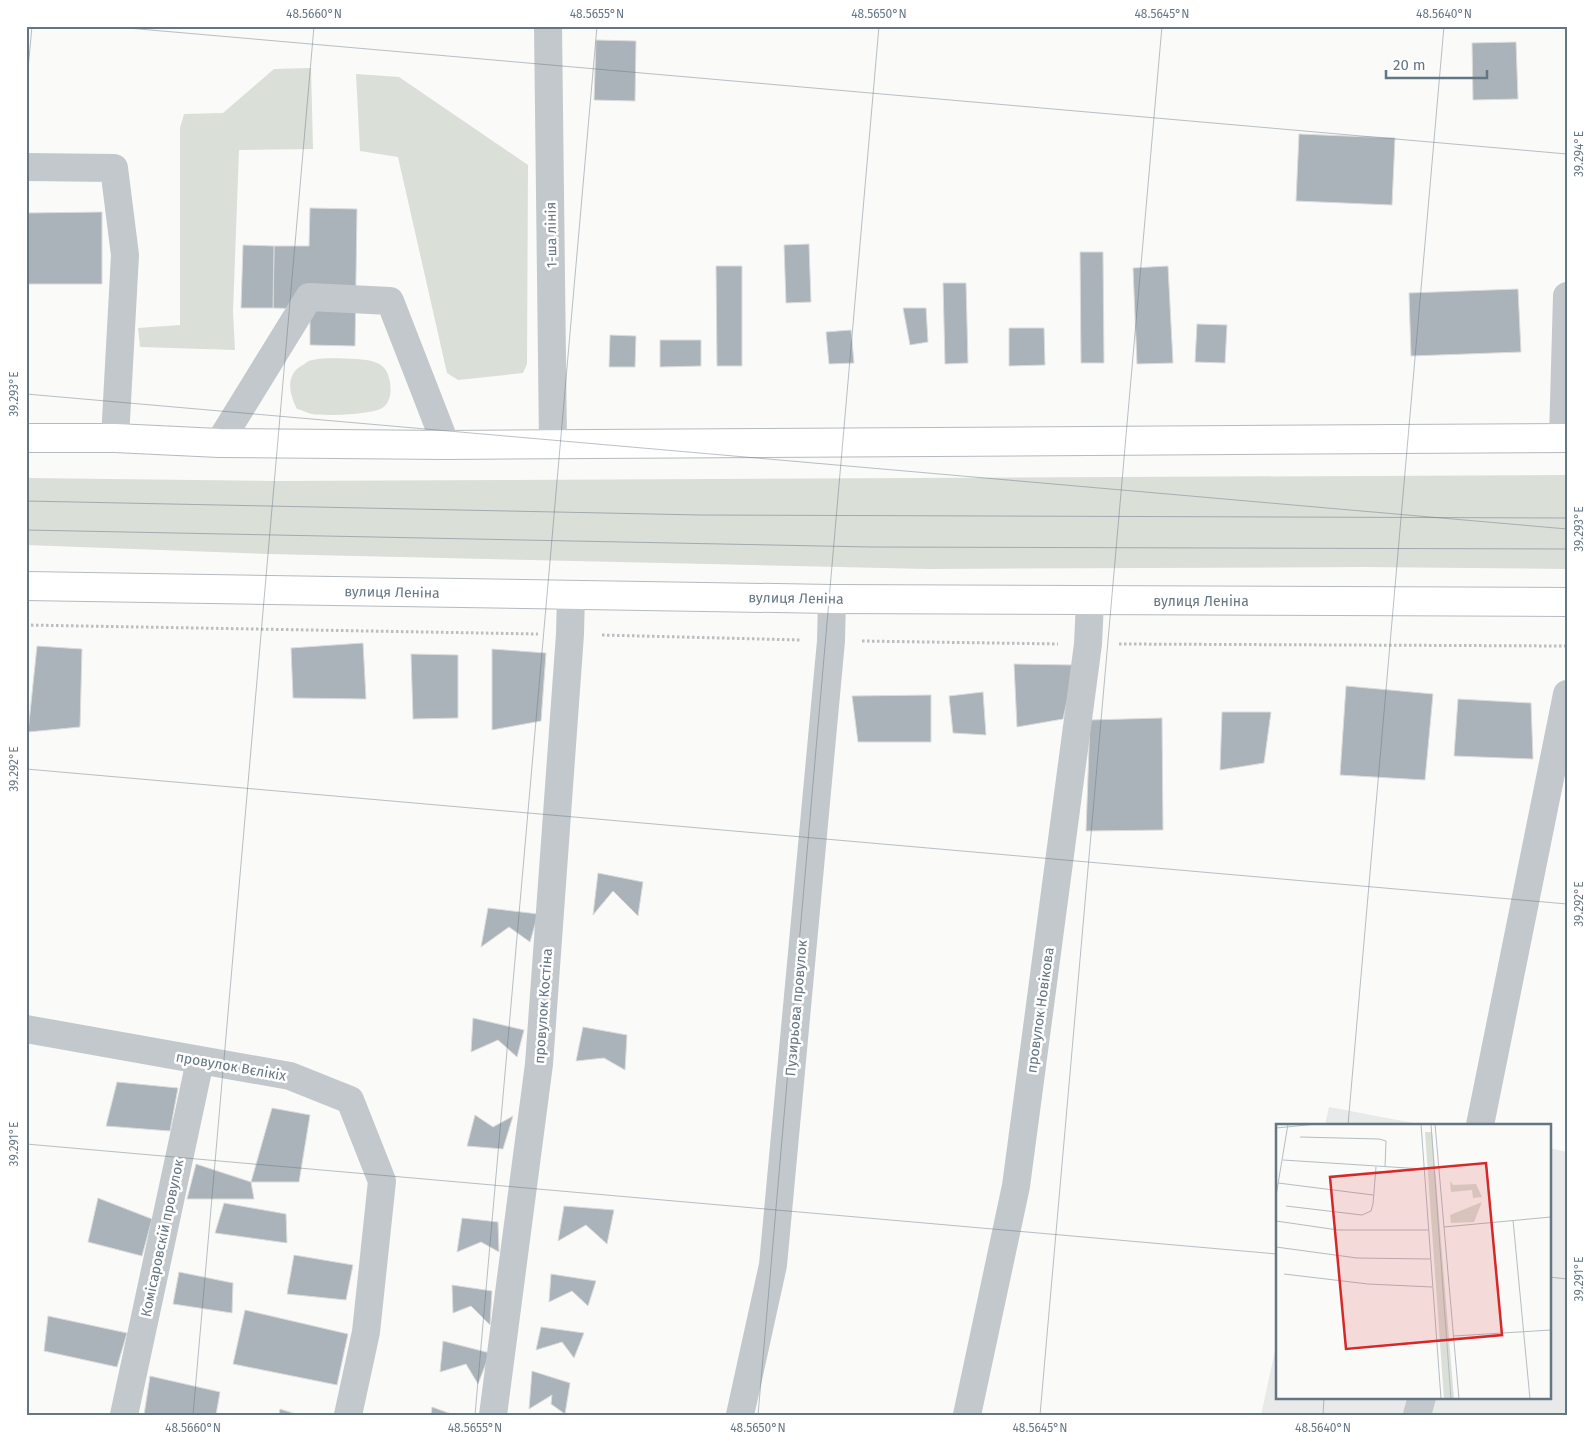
<svg xmlns="http://www.w3.org/2000/svg" width="1593" height="1441" viewBox="0 0 1593 1441" font-family="'Fira Sans',sans-serif">
  <rect width="100%" height="100%" fill="#fafaf8"/>
  <g fill="#e8e9e9">
    <path d="M1329 1107 1424 1125H1325Z"/>
    <path d="M1549 1148 1567 1152V1415H1261L1277 1341V1397H1549Z"/>
  </g>
  <g fill="#dadfd7">
    <path d="M311 68 313 149 239 150 233 312 235 350 140 347 138 328 180 325V128L184 114 223 113 274 69Z"/>
    <path d="M356 74 399 77 528 165 527 364 523 373 458 380 447 373 398 157 360 151Z"/>
    <path d="M356 359C366 360 378 360 385 369 392 379 394 402 382 408 370 415 326 416 312 414 307 413 302 410 297 409 289 393 285 374 303 365 306 363 309 360 313 360 327 357 343 359 356 359Z"/>
    <path d="M1567 475V569L1363 567 928 569 269 554 26 545V478L276 481Z"/>
  </g>
  <g fill="#aab3b9" stroke="#dcdcda">
    <path d="M596 40 636 41 635 101 594 100Z"/>
    <path d="M1516 42 1518 99 1473 100 1472 43Z"/>
    <path d="M1299 134 1395 138 1392 205 1296 201Z"/>
    <path d="M310 208 357 209 355 346 310 345V309L273 308 274 246H309Z"/>
    <path d="M102 212V284H26V213Z"/>
    <path d="M809 244 811 302 786 303 784 245Z"/>
    <path d="M243 245 274 246 273 308H241Z"/>
    <path d="M1080 252H1103L1104 363H1081Z"/>
    <path d="M716 266H742V366H717Z"/>
    <path d="M1168 266 1173 363 1137 364 1133 268Z"/>
    <path d="M943 283H966L968 363 945 364Z"/>
    <path d="M1518 289 1521 352 1411 356 1409 293Z"/>
    <path d="M903 308H926L928 342 910 345Z"/>
    <path d="M1197 324 1227 325 1225 363 1195 362Z"/>
    <path d="M1009 328H1044L1045 365 1009 366Z"/>
    <path d="M851 330 854 363 829 364 826 332Z"/>
    <path d="M610 335 636 336 635 367H609Z"/>
    <path d="M660 340H701V366L660 367Z"/>
    <path d="M363 643 366 699 293 698 291 648Z"/>
    <path d="M37 646 82 649 80 727 28 732Z"/>
    <path d="M492 649 546 653 541 721 492 730Z"/>
    <path d="M411 654 458 655V718L413 719Z"/>
    <path d="M1014 664 1075 665 1063 719 1017 727Z"/>
    <path d="M1346 686 1433 694 1425 780 1340 775Z"/>
    <path d="M983 692 986 735 953 733 949 696Z"/>
    <path d="M931 695V742H858L852 696Z"/>
    <path d="M1458 699 1531 703 1533 759 1454 756Z"/>
    <path d="M1222 712H1271L1264 763 1220 770Z"/>
    <path d="M1162 718 1163 830 1086 831 1090 720Z"/>
    <path d="M598 873 643 882 638 916 613 891 593 915Z"/>
    <path d="M488 908 538 914 530 942 509 927 481 947Z"/>
    <path d="M473 1018 524 1030 517 1057 498 1040 471 1052Z"/>
    <path d="M583 1027 627 1035 625 1070 604 1058 576 1061Z"/>
    <path d="M117 1082 178 1088 170 1131 106 1126Z"/>
    <path d="M272 1108 310 1115 299 1182H251Z"/>
    <path d="M475 1115 493 1127 513 1116 503 1149 467 1146Z"/>
    <path d="M196 1164 251 1182 254 1199H187Z"/>
    <path d="M98 1198 152 1219 142 1256 88 1242Z"/>
    <path d="M224 1203 286 1214 287 1243 215 1233Z"/>
    <path d="M564 1206 614 1210 607 1244 586 1225 558 1241Z"/>
    <path d="M462 1218 498 1222 499 1252 481 1242 457 1252Z"/>
    <path d="M294 1255 353 1265 346 1300 287 1294Z"/>
    <path d="M179 1272 233 1283 232 1313 173 1304Z"/>
    <path d="M551 1274 596 1281 588 1306 572 1291 549 1302Z"/>
    <path d="M452 1285 492 1291 490 1325 471 1306 453 1313Z"/>
    <path d="M245 1310 348 1334 337 1385 233 1364Z"/>
    <path d="M48 1316 127 1333 117 1367 44 1351Z"/>
    <path d="M541 1327 584 1333 574 1358 562 1342 536 1350Z"/>
    <path d="M443 1341 490 1353 478 1384 466 1364 440 1372Z"/>
    <path d="M532 1371 570 1383 565 1414 551 1404 552 1395 529 1409Z"/>
    <path d="M150 1376 220 1392 216 1415H144Z"/>
    <path d="M432 1407 454 1415H431Z"/>
    <path d="M280 1409 299 1415H279Z"/>
  </g>
  <g fill="none" stroke-linecap="round" stroke-linejoin="round">
    <defs>
      <g id="major">
        <path d="M26 438H115L219 443 446 445 1567 438"/>
        <path d="M26 586 832 599 1567 602"/>
      </g>
    </defs>
    <use href="#major" stroke="#b5babe" stroke-width="30"/>
    <g stroke="#bbbfc2" stroke-width="3" stroke-dasharray="2.5 2.5" stroke-linecap="butt">
      <path d="M26 625 538 634"/>
      <path d="M602 635 800 640"/>
      <path d="M862 641 1058 644"/>
      <path d="M1119 644 1567 646"/>
    </g>
    <g stroke="#c3c8cc" stroke-width="28">
      <path d="M548 26 553 444"/>
      <path d="M26 167 114 168 125 255 115 438"/>
      <path d="M1563 438 1567 296"/>
      <path d="M219 443 309 297 390 301 446 445"/>
      <path d="M26 1029 290 1076 350 1100 382 1181 366 1332 348 1415"/>
      <path d="M1480 1125 1567 694"/>
      <path d="M124 1415 200 1061"/>
      <path d="M493 1415 539 1064 570 634 571 595"/>
      <path d="M740 1415 773 1265 831 641 832 599"/>
      <path d="M967 1415 1016 1186 1088 644 1090 601"/>
      <path d="M1417 1415 1422 1397"/>
    </g>
    <use href="#major" stroke="#fff" stroke-width="28"/>
    <g stroke="#a2aab0" stroke-width="1">
      <path d="M26 501 700 515 1567 518"/>
      <path d="M26 530 871 547 1567 549"/>
    </g>
  </g>
  <path fill="none" stroke="#657683" stroke-width="1" stroke-opacity="0.45" d="M105 26 1567 154M26 91 32 26M26 394 1567 529M26 769 1567 904M1348 1125 1444 26M26 1144 1277 1254M1549 1277 1567 1279M193 1415 314 26M475 1415 597 26M758 1415 879 26M1040 1415 1162 26M1323 1415 1324 1397"/>
  <g text-anchor="middle" stroke-width="5" stroke-linejoin="round" paint-order="stroke">
    <g font-size="14" fill="#657683" stroke="#fff">
      <text transform="translate(551 235) rotate(-91)" y="5">1-ша лінія</text>
      <text transform="translate(392 592) rotate(1)" y="5">вулиця Леніна</text>
      <text transform="translate(796 598) rotate(1)" y="5">вулиця Леніна</text>
      <text x="1201" y="606">вулиця Леніна</text>
      <text transform="translate(543 1006) rotate(-86)" y="5">провулок Костіна</text>
      <text transform="translate(796 1008) rotate(-85)" y="5">Пузирьова провулок</text>
      <text transform="translate(1040 1010) rotate(-82)" y="5">провулок Новікова</text>
      <text transform="translate(231 1066) rotate(10)" y="5">провулок Вєлікіх</text>
      <text transform="translate(162 1238) rotate(-78)" y="5">Комісаровскій провулок</text>
    </g>
  </g>
  <g transform="translate(1276 1124)">
    <rect width="275" height="275" fill="#fafaf8"/>
    <path d="M149 8H156L178 275H168ZM174 57 177 61 200 60 206 73 197 74 196 66 175 68ZM206 78 198 98 175 99 174 91Z" fill="#dadfd7"/>
    <path fill="none" stroke="#b5bdc2" stroke-width="1" d="M145 0 165 275M155 0 175 275M159 0 183 275M0 4 41 0M24 13 103 15 110 17 109 43M7 36 147 45M2 59 97 71M0 72 12 0M10 82 86 91 95 87 97 80 100 43M237 96 254 275M0 97 62 106H152M168 103 275 93M0 123 81 134 154 135M8 150 92 160 156 163M178 212 275 206"/>
    <path fill="#d62828" fill-opacity="0.15" stroke="#d62828" stroke-width="2.5" d="M210 39 226 211 70 225 54 53Z"/>
    <rect width="275" height="275" fill="none" stroke="#657683" stroke-width="2.5"/>
  </g>
  <rect width="1593" height="1441" fill="none" stroke="#ffffff" stroke-width="55"/>
  <path d="M1386 70v8h101v-8" fill="none" stroke="#657683" stroke-width="2.5"/>
  <text x="1393" y="70" font-size="15" fill="#657683" stroke="#ffffff" stroke-width="4" paint-order="stroke">20 m</text>
  <rect x="28" y="28" width="1538" height="1386" fill="none" stroke="#657683" stroke-width="2"/>
  <g font-size="12" text-anchor="middle" fill="#657683">
    <text x="314" y="18">48.5660°N</text>
    <text x="597" y="18">48.5655°N</text>
    <text x="879" y="18">48.5650°N</text>
    <text x="1162" y="18">48.5645°N</text>
    <text x="1444" y="18">48.5640°N</text>
    <text transform="translate(1579 154) rotate(-90)" y="4">39.294°E</text>
    <text transform="translate(14 394) rotate(-90)" y="4">39.293°E</text>
    <text transform="translate(1579 529) rotate(-90)" y="4">39.293°E</text>
    <text transform="translate(14 769) rotate(-90)" y="4">39.292°E</text>
    <text transform="translate(1579 904) rotate(-90)" y="4">39.292°E</text>
    <text transform="translate(14 1144) rotate(-90)" y="4">39.291°E</text>
    <text transform="translate(1579 1279) rotate(-90)" y="4">39.291°E</text>
    <text x="193" y="1432">48.5660°N</text>
    <text x="475" y="1432">48.5655°N</text>
    <text x="758" y="1432">48.5650°N</text>
    <text x="1040" y="1432">48.5645°N</text>
    <text x="1323" y="1432">48.5640°N</text>
  </g>
</svg>
